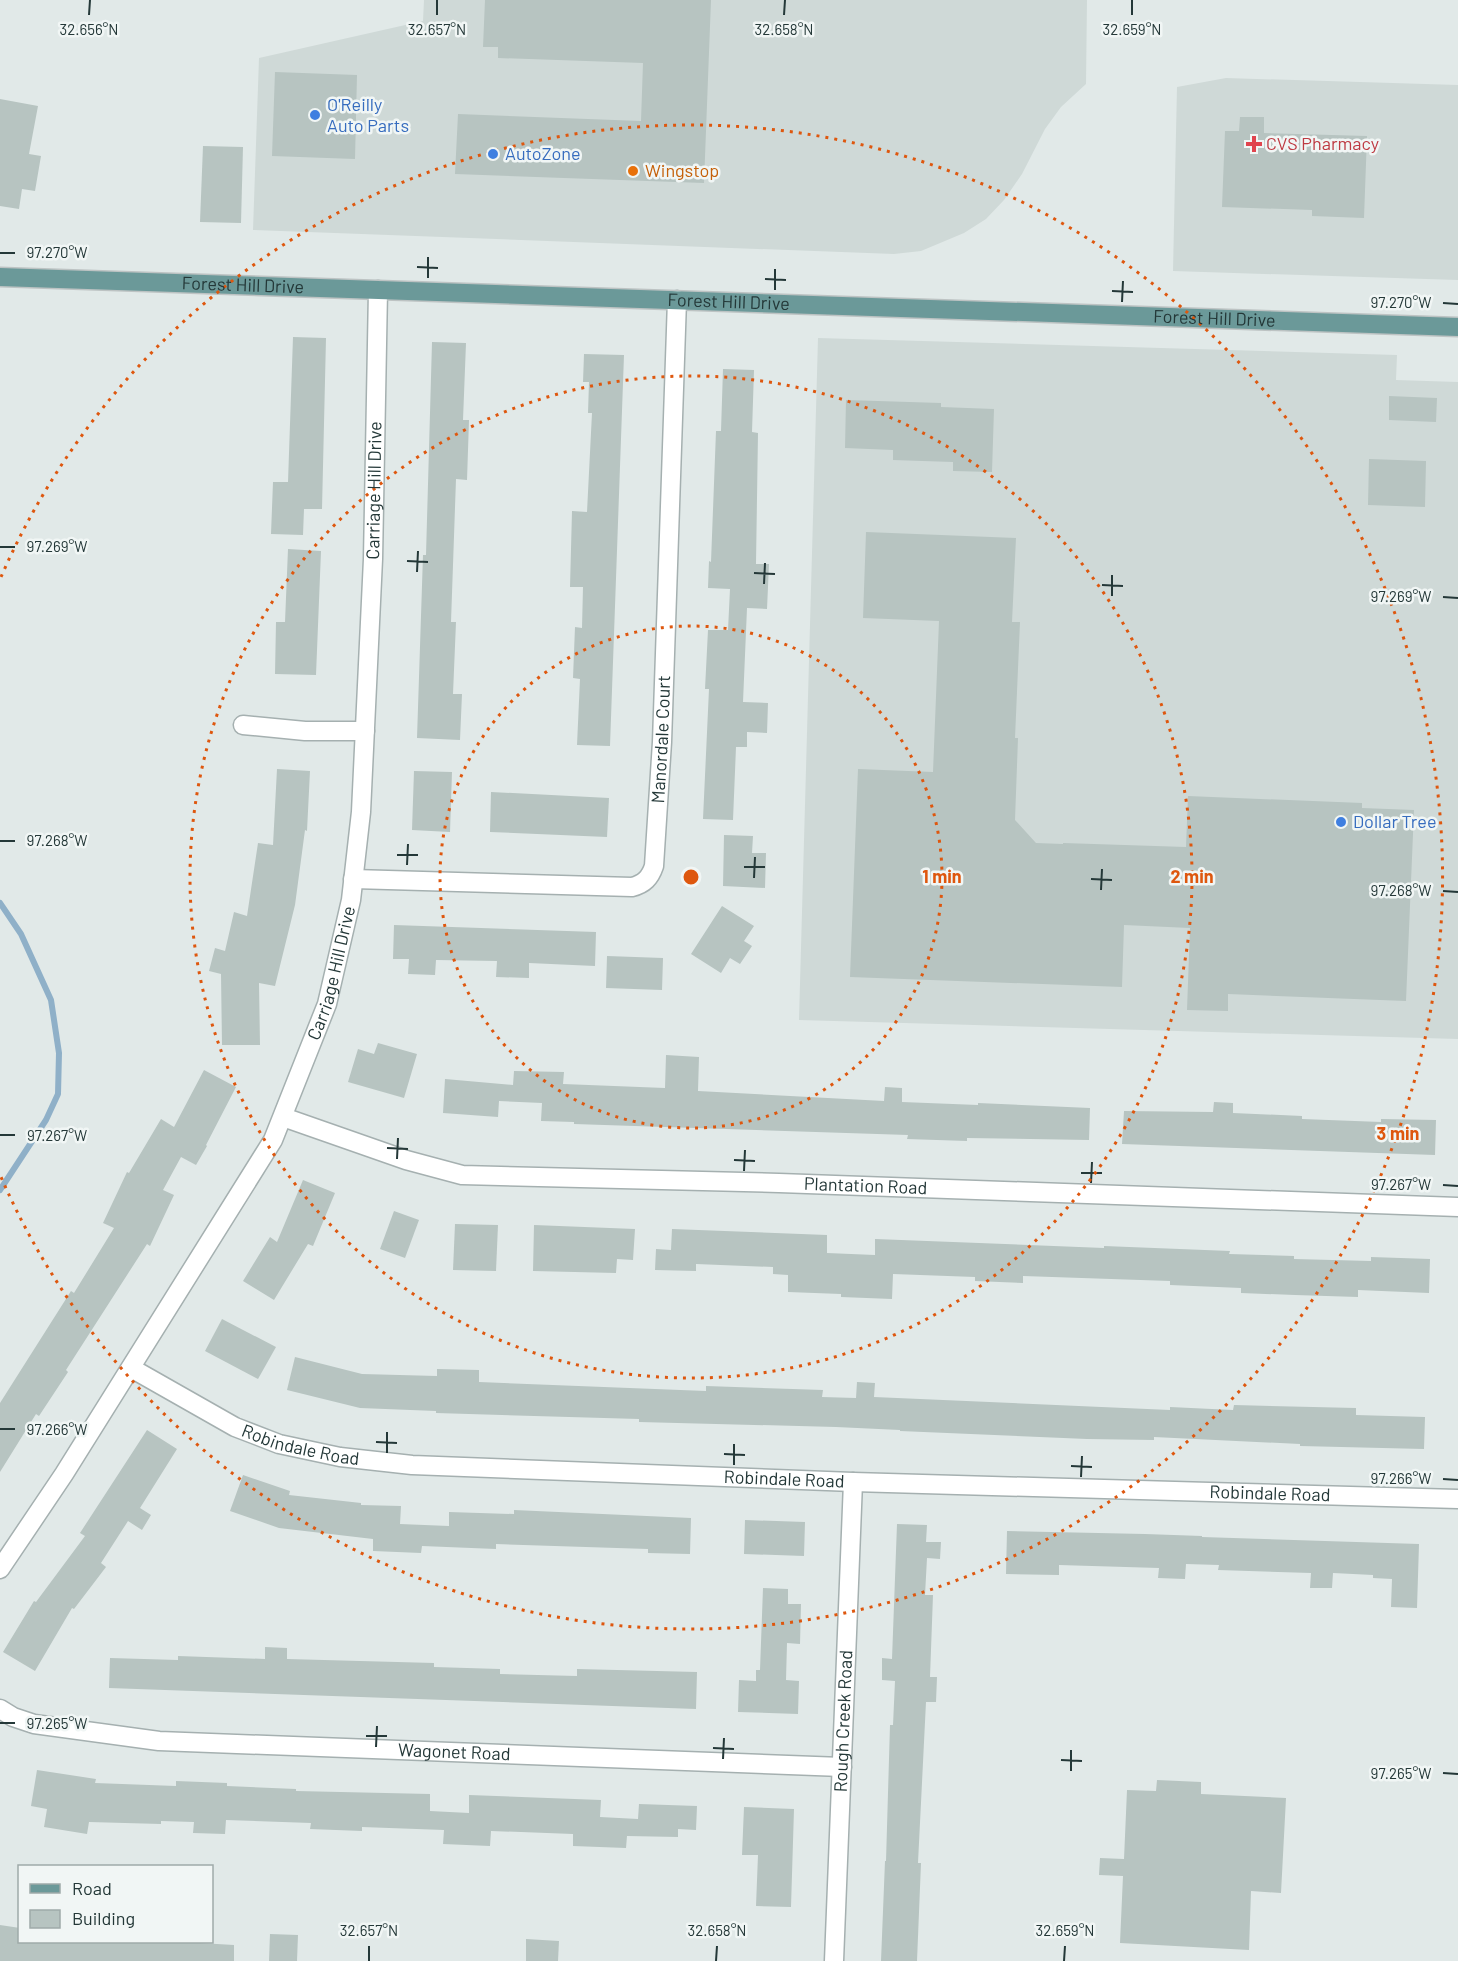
<svg xmlns="http://www.w3.org/2000/svg" width="1458" height="1961" viewBox="0 0 1458 1961" font-family="Barlow,sans-serif">
  <rect width="100%" height="100%" fill="#e1e9e8"/>
  <g fill="#cfd9d7">
    <path d="M424 0H1087L1086 84 1061 107 1045 129 1022 174 1004 200 986 219 964 233 921 251 894 254 253 230 259 58 423 21Z"/>
    <path d="M1226 78 1458 85V280L1173 271 1177 87Z"/>
    <path d="M818 338 1397 355 1396 380 1458 382V1039L799 1020Z"/>
  </g>
  <g fill="none" stroke-linecap="round" stroke-linejoin="round">
    <path stroke="#8fb0c8" stroke-width="6" d="M0 903 21 934 51 1000 59 1053 58 1094 46 1120 0 1190"/>
  </g>
  <g fill="#b7c4c1">
    <path d="M485 0H711L704 183 455 174 458 114 641 121 643 63 498 58V47H483Z"/>
    <path d="M275 72 357 75 355 159 272 156Z"/>
    <path d="M0 99 38 106 29 154 41 156 35 191 22 189 19 209 0 206Z"/>
    <path d="M1240 117H1264V133L1367 136 1364 218 1312 216V210L1222 207 1225 131H1239Z"/>
    <path d="M203 146 243 147 241 223 200 222Z"/>
    <path d="M293 337 326 338 322 509H304L303 535 271 534 273 482H288Z"/>
    <path d="M432 342 466 343 463 420H469L467 480 456 479 451 622H456L453 694H462L460 740 417 738 423 555H426Z"/>
    <path d="M584 354 624 355 610 746 577 745 580 679 573 678 575 627 582 628 583 587H570L572 511 587 512 592 413H588L589 382H583Z"/>
    <path d="M723 369 754 370 752 432 758 433 756 564H769L767 609 747 608 743 702 768 703 767 733 747 732V747H736L733 820 703 819 709 689H705L708 630H728L730 589 708 588 709 561 711 562 716 431H721Z"/>
    <path d="M1389 396 1437 398 1436 422 1389 420Z"/>
    <path d="M846 400 941 403V407L994 409 992 472 953 471V462L893 460V450L845 448Z"/>
    <path d="M1369 459 1426 461 1425 507 1368 505Z"/>
    <path d="M866 532 1016 538 1012 622H1020L1015 738H1018L1015 820 1036 843 1063 844V843L1186 847 1188 796 1362 803V808L1414 810 1406 1001 1228 994V1011L1187 1010 1190 928 1124 925 1122 987 850 977 858 769 933 772 939 621 863 618Z"/>
    <path d="M288 549 321 551 316 675 275 674 276 622H285Z"/>
    <path d="M277 769 310 771 307 831 305 830 295 905 275 986 259 983 260 1045H222L221 974 209 971 215 948 225 951 234 912 247 916 258 843 273 845Z"/>
    <path d="M414 771 452 772 450 832 412 830Z"/>
    <path d="M491 792 609 798 607 837 490 832Z"/>
    <path d="M724 835 753 836 752 853H766L765 888 723 886Z"/>
    <path d="M722 906 754 926 744 941 752 946 740 964 730 958 721 973 691 954Z"/>
    <path d="M394 925 596 932 595 966 529 963V978L496 977 497 961 436 960 435 975 408 974 409 959H393Z"/>
    <path d="M607 956 663 958 662 990 606 988Z"/>
    <path d="M378 1043 417 1054 404 1098 348 1082 358 1049 374 1054Z"/>
    <path d="M666 1055 699 1057 698 1091 884 1101 885 1087 902 1088V1102L978 1105V1103L1090 1108 1089 1140 967 1138V1141L907 1139 908 1135 574 1124V1122L541 1121 542 1103 499 1101 498 1117 443 1113 445 1079 513 1085 514 1071 564 1072 563 1084 665 1088Z"/>
    <path d="M204 1070 236 1087 206 1145 207 1146 196 1165 181 1157 163 1190 174 1195 150 1246 147 1244 66 1370 68 1372 39 1416 36 1414 0 1472V1403L71 1291 74 1293 114 1228 103 1223 127 1172 129 1173 161 1119 174 1127Z"/>
    <path d="M1214 1102 1233 1103V1113L1302 1116V1119L1381 1122V1119L1436 1120 1435 1155 1122 1144 1124 1111 1213 1112Z"/>
    <path d="M303 1180 335 1193 313 1246 308 1244 274 1300 243 1281 270 1237 277 1242Z"/>
    <path d="M394 1211 419 1220 405 1258 380 1249Z"/>
    <path d="M455 1224 498 1225 496 1271 453 1270Z"/>
    <path d="M534 1225 635 1229 633 1260 617 1259 616 1273 533 1271Z"/>
    <path d="M672 1229 827 1235V1253L875 1255V1239L1104 1248V1246L1230 1251 1229 1254 1294 1256V1259L1371 1261V1257L1430 1259 1429 1293 1358 1290V1297L1295 1295 1241 1293V1288L1170 1285V1281L1023 1276V1283L975 1281V1277L893 1274 892 1299 841 1297V1294L788 1292V1275L773 1274V1267L696 1264V1271L655 1270 656 1249 671 1250Z"/>
    <path d="M222 1319 276 1347 258 1379 205 1351Z"/>
    <path d="M295 1357 362 1374 437 1376V1369L479 1370V1382L706 1391V1386L823 1390 822 1397 856 1398 857 1382 875 1383 874 1397 1170 1410V1407L1233 1410 1234 1405 1356 1408V1415L1425 1417 1424 1449 1300 1446V1444L1154 1437V1440L1087 1439 900 1431V1430L836 1427 639 1422V1419L436 1413V1411L360 1408 287 1390Z"/>
    <path d="M147 1430 177 1449 140 1508 151 1515 142 1530 128 1521 101 1563 106 1567 74 1609 72 1608 35 1671 3 1652 34 1601 36 1602 85 1536 80 1533Z"/>
    <path d="M243 1475 290 1491 289 1495 361 1503V1505L401 1506 400 1524 449 1526V1512L514 1514V1510L691 1518 690 1554 648 1553V1549L496 1544V1549L422 1546 421 1553 373 1551V1539L279 1528 230 1511Z"/>
    <path d="M745 1520 805 1522 804 1556 744 1554Z"/>
    <path d="M897 1524 927 1525 926 1542H941L940 1559 927 1558 925 1595H933L930 1677H937L936 1702H926L918 1863H921L917 1961H881L885 1861H886L890 1725H893L895 1681 882 1680V1658L892 1659Z"/>
    <path d="M1007 1531 1145 1534 1202 1536V1537L1419 1544 1417 1608 1391 1607 1392 1579 1373 1578V1575L1333 1573 1332 1588H1310L1311 1573 1218 1570 1219 1565 1186 1564 1185 1579 1158 1578 1159 1568 1059 1565V1575L1006 1574Z"/>
    <path d="M763 1588 788 1589V1604H801L800 1644 787 1643 786 1680 799 1681 798 1714 738 1712 739 1680 756 1681V1670H760Z"/>
    <path d="M265 1647 287 1648V1659L434 1663V1667L500 1669V1674L577 1676V1669L697 1672 696 1709 109 1688 110 1658 178 1660V1656L265 1659Z"/>
    <path d="M37 1770 96 1779 95 1783 176 1786V1781L227 1783V1786L296 1789V1791L430 1794V1811L469 1813V1795L601 1800 600 1817 638 1819 639 1804 697 1806 696 1830 678 1829V1837L627 1836 626 1848 573 1846V1834L491 1831 490 1846 443 1844 444 1830 362 1827V1831L310 1829 311 1823 226 1820 225 1834 193 1833 194 1822 161 1821V1824L89 1822 87 1834 44 1827 47 1809 31 1806Z"/>
    <path d="M1157 1780 1201 1782V1794L1286 1798 1281 1893 1251 1891 1249 1950 1120 1943 1123 1876 1099 1875 1100 1858 1124 1859 1127 1790 1156 1791Z"/>
    <path d="M744 1807 794 1809 791 1907 756 1906 758 1855H742Z"/>
    <path d="M0 1925 20 1928V1941H165L234 1945V1961H0Z"/>
    <path d="M270 1934 298 1935 297 1961H269Z"/>
    <path d="M526 1939 559 1941 558 1961H526Z"/>
  </g>
  <g fill="none" stroke-linecap="round" stroke-linejoin="round">
    <defs>
      <g id="minor">
        <path d="M243 725 305 731H365"/>
        <path id="s1" d="M353 879 632 887C644 884 650 878 654 866L662 742 677 300"/>
        <path id="s2" d="M283 1117 406 1160 462 1175 779 1183 1458 1207"/>
        <path id="s3" d="M131 1368 235 1427 279 1444 340 1457 412 1465 853 1482 1458 1499"/>
        <path id="s4" d="M0 1569 64 1474 273 1140 327 1004 351 900 361 812 373 559 378 290"/>
        <path id="s5" d="M0 1709 13 1717 34 1724 159 1741 842 1767"/>
        <path id="s6" d="M834 1961 853 1482"/>
      </g>
      <g id="major">
        <path id="s7" d="M0 277 1458 327"/>
      </g>
    </defs>
    <use href="#minor" stroke="#a5b0b0" stroke-width="21"/>
    <use href="#major" stroke="#bdc3c3" stroke-width="21"/>
    <use href="#minor" stroke="#fff" stroke-width="18"/>
    <use href="#major" stroke="#6b9999" stroke-width="18"/>
  </g>
  <path fill="none" stroke="#243838" stroke-width="2" d="M89 15 90 0M437 15V0M784 15 785 0M1132 15V0M0 253H15M417 267 438 268M428 278V257M765 279 786 280M775 290V269M1112 291 1133 292M1122 302 1123 281M1443 303 1458 304M0 547H15M407 561 428 562M417 572 418 551M754 573 775 574M764 584 765 563M1102 585 1123 586M1112 596V575M1443 597 1458 598M0 841H15M397 855H418M407 865 408 844M744 867H765M754 878 755 857M1091 879 1112 880M1101 890 1102 869M1443 891 1458 892M0 1135H15M387 1148 408 1149M397 1159 398 1138M734 1160 755 1161M744 1171 745 1150M1081 1173H1102M1091 1183 1092 1162M1443 1185 1458 1186M0 1429H15M376 1442 397 1443M387 1453V1432M724 1454 745 1455M734 1465V1444M1071 1466 1092 1467M1081 1477 1082 1456M1443 1479 1458 1480M0 1723H15M366 1736H387M376 1747 377 1726M713 1748 734 1749M723 1759 724 1738M1061 1760 1082 1761M1071 1771V1750M1443 1773 1458 1774M369 1961V1946M716 1961 717 1946M1064 1961 1065 1946"/>
  <g fill="none" stroke="#de570e" stroke-width="3" stroke-dasharray="3 6">
    <circle cx="691" cy="877" r="251"/>
    <circle cx="691" cy="877" r="501"/>
    <path d="M1 577A752 752 0 1 1 1 1177"/>
  </g>
  <g fill="#3f7fe0" stroke="#f1f6f5" stroke-width="2">
    <circle cx="315" cy="115" r="6"/>
    <circle cx="493" cy="154" r="6"/>
    <circle cx="1341" cy="822" r="6"/>
  </g>
  <path fill="#e0444e" stroke="#f1f6f5" stroke-width="2" d="M1251 135h6v6h6v6h-6v6h-6v-6h-6v-6h6z"/>
  <circle fill="#e8710a" stroke="#f1f6f5" stroke-width="2" cx="633" cy="171" r="6"/>
  <g text-anchor="middle" stroke-width="5" stroke-linejoin="round" paint-order="stroke">
    <g font-size="18" fill="#366cbe" stroke="#f1f6f5" text-anchor="start">
      <text x="327" y="111">O'Reilly<tspan x="327" dy="21">Auto Parts</tspan></text>
      <text x="505" y="160">AutoZone</text>
      <text x="1353" y="828">Dollar Tree</text>
    </g>
    <g font-size="18" fill="#be3a42" stroke="#f1f6f5" text-anchor="start">
      <text x="1266" y="150">CVS Pharmacy</text>
    </g>
    <g font-size="18" fill="#c56008" stroke="#f1f6f5" text-anchor="start">
      <text x="645" y="177">Wingstop</text>
    </g>
    <g font-size="18" fill="#243838" stroke="#f1f6f5">
      <text dy="6" stroke="none"><textPath href="#s7" startOffset="243">Forest Hill Drive</textPath></text>
      <text dy="6" stroke="none"><textPath href="#s7" startOffset="729">Forest Hill Drive</textPath></text>
      <text dy="6" stroke="none"><textPath href="#s7" startOffset="1215">Forest Hill Drive</textPath></text>
      <text dy="6" stroke="none"><textPath href="#s4" startOffset="1172">Carriage Hill Drive</textPath></text>
      <text dy="6" stroke="none"><textPath href="#s1" startOffset="438">Manordale Court</textPath></text>
      <text dy="6" stroke="none"><textPath href="#s4" startOffset="686">Carriage Hill Drive</textPath></text>
      <text dy="6" stroke="none"><textPath href="#s2" startOffset="592">Plantation Road</textPath></text>
      <text dy="6" stroke="none"><textPath href="#s3" startOffset="188">Robindale Road</textPath></text>
      <text dy="6" stroke="none"><textPath href="#s3" startOffset="674">Robindale Road</textPath></text>
      <text dy="6" stroke="none"><textPath href="#s3" startOffset="1160">Robindale Road</textPath></text>
      <text dy="6" stroke="none"><textPath href="#s6" startOffset="240">Rough Creek Road</textPath></text>
      <text dy="6" stroke="none"><textPath href="#s5" startOffset="459">Wagonet Road</textPath></text>
    </g>
  </g>
  <g font-size="15" text-anchor="middle" fill="#243838" stroke="#f1f6f5" stroke-width="5" stroke-linejoin="round" paint-order="stroke">
    <text x="89" y="35">32.656°N</text>
    <text x="437" y="35">32.657°N</text>
    <text x="784" y="35">32.658°N</text>
    <text x="1132" y="35">32.659°N</text>
    <text x="57" y="258">97.270°W</text>
    <text x="1401" y="308">97.270°W</text>
    <text x="57" y="552">97.269°W</text>
    <text x="1401" y="602">97.269°W</text>
    <text x="57" y="846">97.268°W</text>
    <text x="1401" y="896">97.268°W</text>
    <text x="57" y="1141">97.267°W</text>
    <text x="1401" y="1190">97.267°W</text>
    <text x="57" y="1435">97.266°W</text>
    <text x="1401" y="1484">97.266°W</text>
    <text x="57" y="1729">97.265°W</text>
    <text x="1401" y="1779">97.265°W</text>
    <text x="369" y="1936">32.657°N</text>
    <text x="717" y="1936">32.658°N</text>
    <text x="1065" y="1936">32.659°N</text>
  </g>
  <circle cx="691" cy="877" r="9" fill="#de570e" stroke="#f1f6f5" stroke-width="3"/>
  <g font-size="18" text-anchor="middle" font-weight="bold" fill="#de570e" stroke="#f1f6f5" stroke-width="5" stroke-linejoin="round" paint-order="stroke">
    <text x="942" y="883">1 min</text>
    <text x="1192" y="883">2 min</text>
    <text x="1398" y="1140">3 min</text>
  </g>
  <rect x="18" y="1865" width="195" height="78" fill="#f1f6f5" stroke="#9faaa9" stroke-width="1.5"/>
  <rect x="30" y="1884" width="30" height="9" fill="#6b9999" stroke="#9faaa9" stroke-width="1.5"/>
  <text x="72" y="1895" font-size="18" fill="#243838">Road</text>
  <rect x="30" y="1910" width="30" height="18" fill="#b7c4c1" stroke="#9faaa9" stroke-width="1.5"/>
  <text x="72" y="1925" font-size="18" fill="#243838">Building</text>
</svg>
